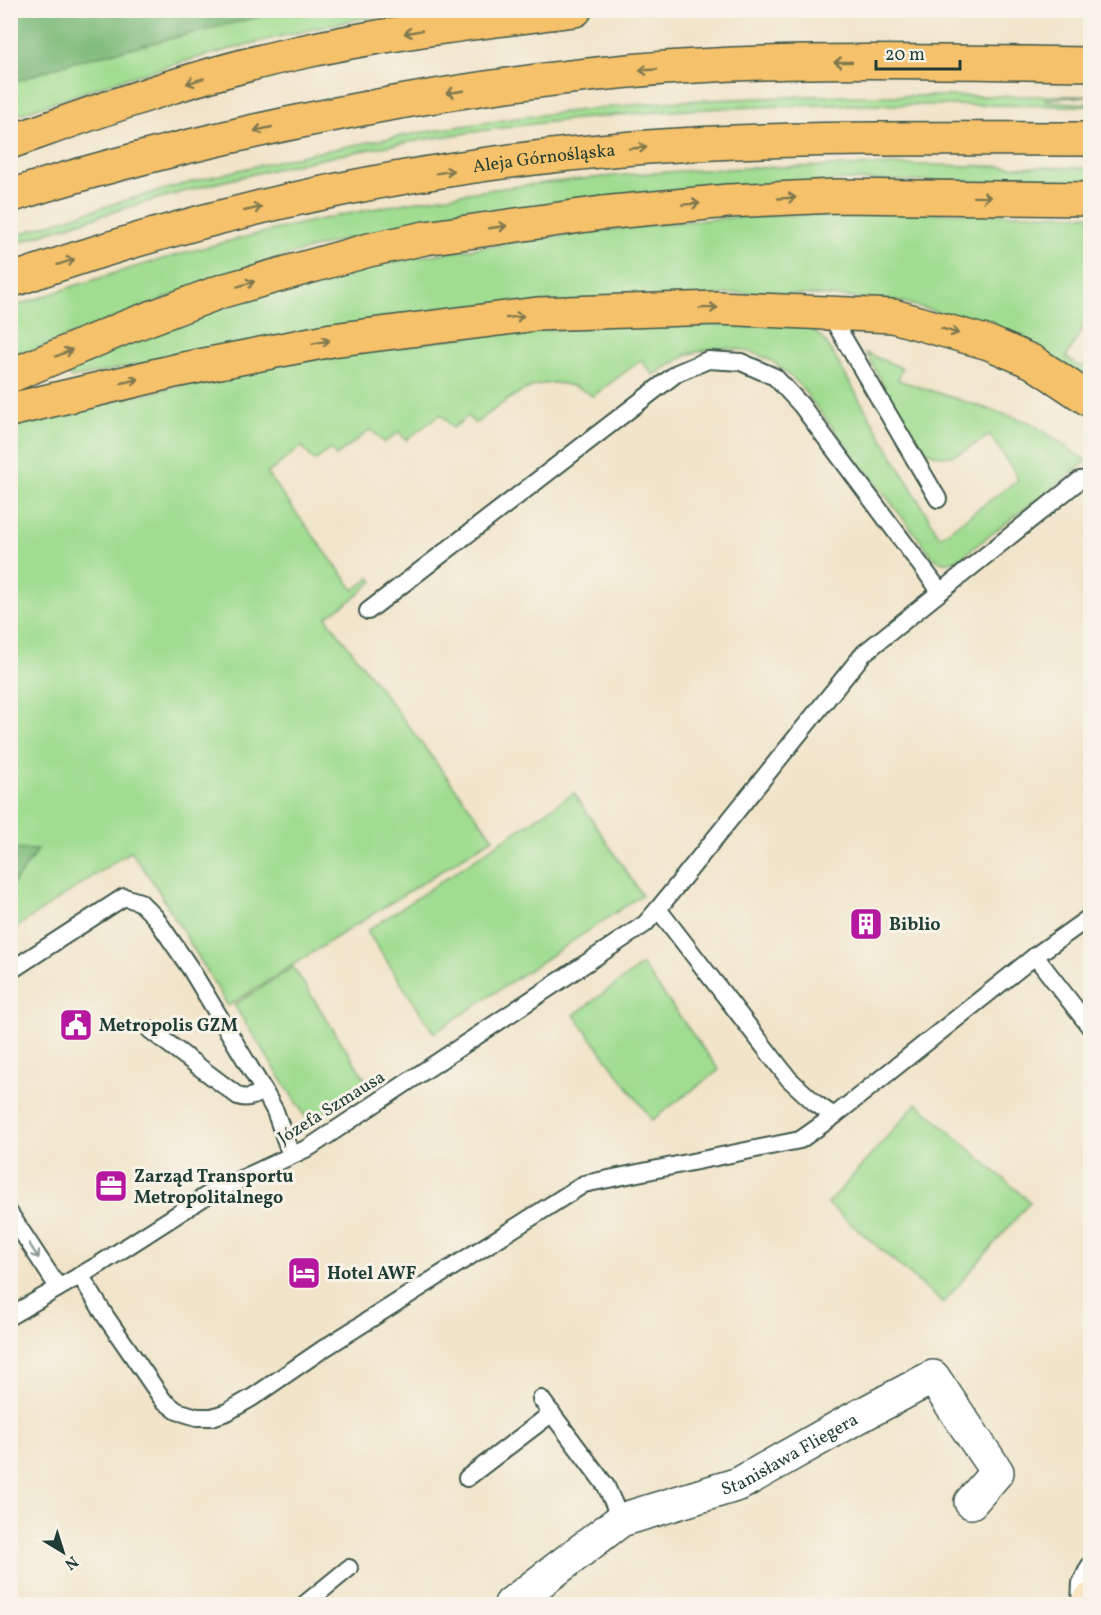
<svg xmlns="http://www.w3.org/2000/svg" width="1101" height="1615" viewBox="0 0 1101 1615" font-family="Vollkorn,serif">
  <rect width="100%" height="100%" fill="#f7f3e8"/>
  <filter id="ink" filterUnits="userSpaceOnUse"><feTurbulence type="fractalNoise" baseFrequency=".0167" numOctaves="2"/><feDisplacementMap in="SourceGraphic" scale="12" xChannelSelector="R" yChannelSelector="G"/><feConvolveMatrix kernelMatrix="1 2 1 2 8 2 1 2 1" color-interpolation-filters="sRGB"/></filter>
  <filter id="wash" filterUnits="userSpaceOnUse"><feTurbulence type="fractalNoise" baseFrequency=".008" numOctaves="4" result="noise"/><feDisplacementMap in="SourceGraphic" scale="24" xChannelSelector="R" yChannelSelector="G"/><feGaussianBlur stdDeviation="1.35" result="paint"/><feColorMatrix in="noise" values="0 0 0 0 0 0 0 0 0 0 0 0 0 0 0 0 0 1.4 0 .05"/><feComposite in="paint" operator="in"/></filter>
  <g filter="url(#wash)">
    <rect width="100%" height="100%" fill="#f1e4c9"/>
    <g fill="#a0dd91" stroke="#608d62" stroke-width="1.5">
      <path d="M11 11H401C309 28 217 51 127 78 88 90 49 104 11 117Z"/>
      <path d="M807 96H1090L1045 99V101L1090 104V106C946 105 800 102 656 112 437 128 217 173 11 245V237C218 165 434 122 653 103 704 99 756 99 807 96Z"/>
      <path d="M924 165 1090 168V183L843 180 374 233 330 243 238 270 11 359 10 308C198 241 395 196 593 178 703 167 814 166 924 165Z"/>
      <path d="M867 212 1090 215V316L1066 357 1082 368 1090 355V379L1042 352 973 322 902 302 815 295 737 293 262 339 72 378 69 376 68 370 70 367 207 313 291 286 398 260 536 239 641 226 736 217Z"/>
      <path d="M634 323 806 326 816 332 827 344 940 537 1018 480 1015 473 990 435 962 452 950 456H940L928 452 919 445 908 430 866 353 902 368 898 380 1031 423 1087 461 959 559C951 563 942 563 934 558L797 382 772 361 757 354 738 349 715 348 689 354 653 375 641 360 593 396C545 365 513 395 475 424L468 416 453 428 441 414 406 440 399 432 384 443 371 429 336 456 330 449 316 460 312 459 302 446 267 474 354 590 370 578 373 581 353 599 326 617 493 838 228 1006 155 885 131 851 15 928 11 924 10 887 37 851 11 849V424L274 365 477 335Z"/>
      <path d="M574 793 642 895 434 1033 367 931Z"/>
      <path d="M642 965 719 1070 652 1120 574 1015Z"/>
      <path d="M293 967 369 1085 310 1124 234 1005Z"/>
      <path d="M917 1103 1030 1202 943 1303 828 1204Z"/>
    </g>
    <g fill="#80bc7b" stroke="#507c58" stroke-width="1.5">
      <path d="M10 11 11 10 283 11 66 64 11 83Z"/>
      <path d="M11 849 38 850 11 887 10 849Z"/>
    </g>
  </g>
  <g filter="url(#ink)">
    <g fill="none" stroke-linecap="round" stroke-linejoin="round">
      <defs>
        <g id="service">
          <path d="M829 313 938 499"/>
          <path d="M368 611 677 373 708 360 741 362 775 377 801 405 940 591"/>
          <path d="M1035 956 1090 1027"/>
          <path d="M10 971 124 897 140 902 155 917 190 968 264 1091 275 1111 291 1155"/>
          <path d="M150 1030 238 1096C247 1100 255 1095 264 1091"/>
          <path d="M834 1116 815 1103 789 1079 658 909 864 653 1080 480 1090 479"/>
          <path d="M10 1214 58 1287"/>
          <path d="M80 1275 106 1317 163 1400 177 1411 197 1417H212L227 1412 253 1397 323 1349 584 1184 800 1140 834 1116 1035 956 1090 917"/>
          <path d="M10 1316 100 1264 209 1194 310 1147 645 924 658 909"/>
          <path d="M541 1399 606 1486 621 1520"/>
          <path d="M467 1478 552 1413"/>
          <path d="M305 1604 349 1568"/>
          <path d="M1080 1604 1081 1583 1090 1565"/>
        </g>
        <g id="minor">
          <path id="s1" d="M511 1604 621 1520 739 1484 850 1421 933 1377 997 1472 971 1502"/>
        </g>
        <path id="secondary" d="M1088 1604 1090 1600"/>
        <g id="motorway">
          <path d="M10 142C104 109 199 74 297 53 388 32 482 22 575 10"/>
          <path d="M10 196C84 172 158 153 233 136 364 106 495 83 629 71 782 57 937 62 1090 64"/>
          <path id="s2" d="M10 281C211 210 422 165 634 148 786 136 938 139 1090 139"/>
          <path d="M10 376 124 328 222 291 369 250 425 238 602 213 728 201 837 196 1090 199"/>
          <path d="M10 410 179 370 332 340 537 314 717 308 893 316 989 343 1033 362 1090 400"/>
        </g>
      </defs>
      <use href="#service" stroke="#3e564a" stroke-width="20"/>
      <use href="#minor" stroke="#3e564a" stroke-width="36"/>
      <use href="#secondary" stroke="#3e564a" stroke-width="36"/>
      <use href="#motorway" stroke="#3e564a" stroke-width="36"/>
      <use href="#service" stroke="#fff" stroke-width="16"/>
      <use href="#minor" stroke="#fff" stroke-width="33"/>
      <use href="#secondary" stroke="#fbe6c4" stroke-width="33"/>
      <use href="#motorway" stroke="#f5c16b" stroke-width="33"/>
    </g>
    <defs><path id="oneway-shaft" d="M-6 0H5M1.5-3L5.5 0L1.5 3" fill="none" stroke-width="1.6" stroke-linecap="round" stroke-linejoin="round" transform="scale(1.5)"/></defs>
    <g stroke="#7f784d">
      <use href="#oneway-shaft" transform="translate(413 32) rotate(170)"/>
      <use href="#oneway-shaft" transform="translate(843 62) rotate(-180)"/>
      <use href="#oneway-shaft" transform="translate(648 70) rotate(177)"/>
      <use href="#oneway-shaft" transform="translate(195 81) rotate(163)"/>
      <use href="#oneway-shaft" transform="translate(455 92) rotate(172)"/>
      <use href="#oneway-shaft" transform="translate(263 129) rotate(167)"/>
      <use href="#oneway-shaft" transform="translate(638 148) rotate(-4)"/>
      <use href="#oneway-shaft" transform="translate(445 172) rotate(-9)"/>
      <use href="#oneway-shaft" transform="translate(982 197) rotate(1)"/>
      <use href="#oneway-shaft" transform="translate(787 198) rotate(-3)"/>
      <use href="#oneway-shaft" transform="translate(691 204) rotate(-4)"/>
      <use href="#oneway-shaft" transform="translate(253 209) rotate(-13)"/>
      <use href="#oneway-shaft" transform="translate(498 227) rotate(-8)"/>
      <use href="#oneway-shaft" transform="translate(66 262) rotate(-18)"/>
      <use href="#oneway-shaft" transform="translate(246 284) rotate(-17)"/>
      <use href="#oneway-shaft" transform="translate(709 308) rotate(-1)"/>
      <use href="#oneway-shaft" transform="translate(515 317) rotate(-7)"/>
      <use href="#oneway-shaft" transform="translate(950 331) rotate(17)"/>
      <use href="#oneway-shaft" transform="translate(321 342) rotate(-11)"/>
      <use href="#oneway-shaft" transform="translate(64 353) rotate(-23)"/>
      <use href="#oneway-shaft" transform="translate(130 381) rotate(-13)"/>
    </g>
    <use stroke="#8f9e9a" href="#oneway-shaft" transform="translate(34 1251) rotate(57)"/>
  </g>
  <defs>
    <symbol id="building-square" viewBox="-11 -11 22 22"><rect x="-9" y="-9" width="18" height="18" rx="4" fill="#b5179e" stroke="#f7f3e8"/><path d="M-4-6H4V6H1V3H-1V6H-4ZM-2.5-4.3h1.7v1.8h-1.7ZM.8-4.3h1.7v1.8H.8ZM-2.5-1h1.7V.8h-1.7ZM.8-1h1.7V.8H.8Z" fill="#fff"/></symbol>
    <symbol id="civic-square" viewBox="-11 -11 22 22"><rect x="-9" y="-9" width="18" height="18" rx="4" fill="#b5179e" stroke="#f7f3e8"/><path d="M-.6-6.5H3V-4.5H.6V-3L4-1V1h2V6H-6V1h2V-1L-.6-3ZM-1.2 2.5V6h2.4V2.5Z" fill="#fff"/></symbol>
    <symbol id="office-square" viewBox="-11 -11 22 22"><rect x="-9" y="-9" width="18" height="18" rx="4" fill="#b5179e" stroke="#f7f3e8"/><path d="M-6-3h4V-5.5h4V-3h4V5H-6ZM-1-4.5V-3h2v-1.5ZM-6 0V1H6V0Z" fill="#fff"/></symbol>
    <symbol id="hotel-square" viewBox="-11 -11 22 22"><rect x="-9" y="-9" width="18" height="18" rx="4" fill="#b5179e" stroke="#f7f3e8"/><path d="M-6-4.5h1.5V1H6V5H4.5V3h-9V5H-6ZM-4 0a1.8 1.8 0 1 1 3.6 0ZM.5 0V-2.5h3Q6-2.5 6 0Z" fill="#fff"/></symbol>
  </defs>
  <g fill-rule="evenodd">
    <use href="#building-square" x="847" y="905" width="38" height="38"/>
    <use href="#civic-square" x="57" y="1006" width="38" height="38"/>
    <use href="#office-square" x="92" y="1167" width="38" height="38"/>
    <use href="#hotel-square" x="285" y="1254" width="38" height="38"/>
  </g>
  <g text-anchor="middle" stroke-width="6" stroke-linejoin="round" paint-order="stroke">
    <g font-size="18" fill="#1f3d34" stroke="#f7f3e8">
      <text dy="6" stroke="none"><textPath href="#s2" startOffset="549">Aleja Górnośląska</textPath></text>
      <text transform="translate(331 1107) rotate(-32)" y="6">Józefa Szmausa</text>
      <text dy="6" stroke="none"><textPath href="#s1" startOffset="320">Stanisława Fliegera</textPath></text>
    </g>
    <g font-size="18" font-weight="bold" fill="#1f3d34" stroke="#f7f3e8" text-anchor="start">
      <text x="889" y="930">Biblio</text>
      <text x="99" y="1031">Metropolis GZM</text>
      <text x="134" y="1182">Zarząd Transportu<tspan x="134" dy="21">Metropolitalnego</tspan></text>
      <text x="327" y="1279">Hotel AWF</text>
    </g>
  </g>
  <rect width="1101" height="1615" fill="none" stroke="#f7f3e8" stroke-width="36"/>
  <g transform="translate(63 1552) rotate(142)" stroke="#f7f3e8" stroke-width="4.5" paint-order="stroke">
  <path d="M0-4.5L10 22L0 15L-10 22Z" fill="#1f3d34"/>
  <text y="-9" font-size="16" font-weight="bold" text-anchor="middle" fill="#1f3d34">N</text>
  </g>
  <path d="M876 60v9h84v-9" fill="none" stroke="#1f3d34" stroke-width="3"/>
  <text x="885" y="60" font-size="18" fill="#1f3d34" stroke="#f7f3e8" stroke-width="4.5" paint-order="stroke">20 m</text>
</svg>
